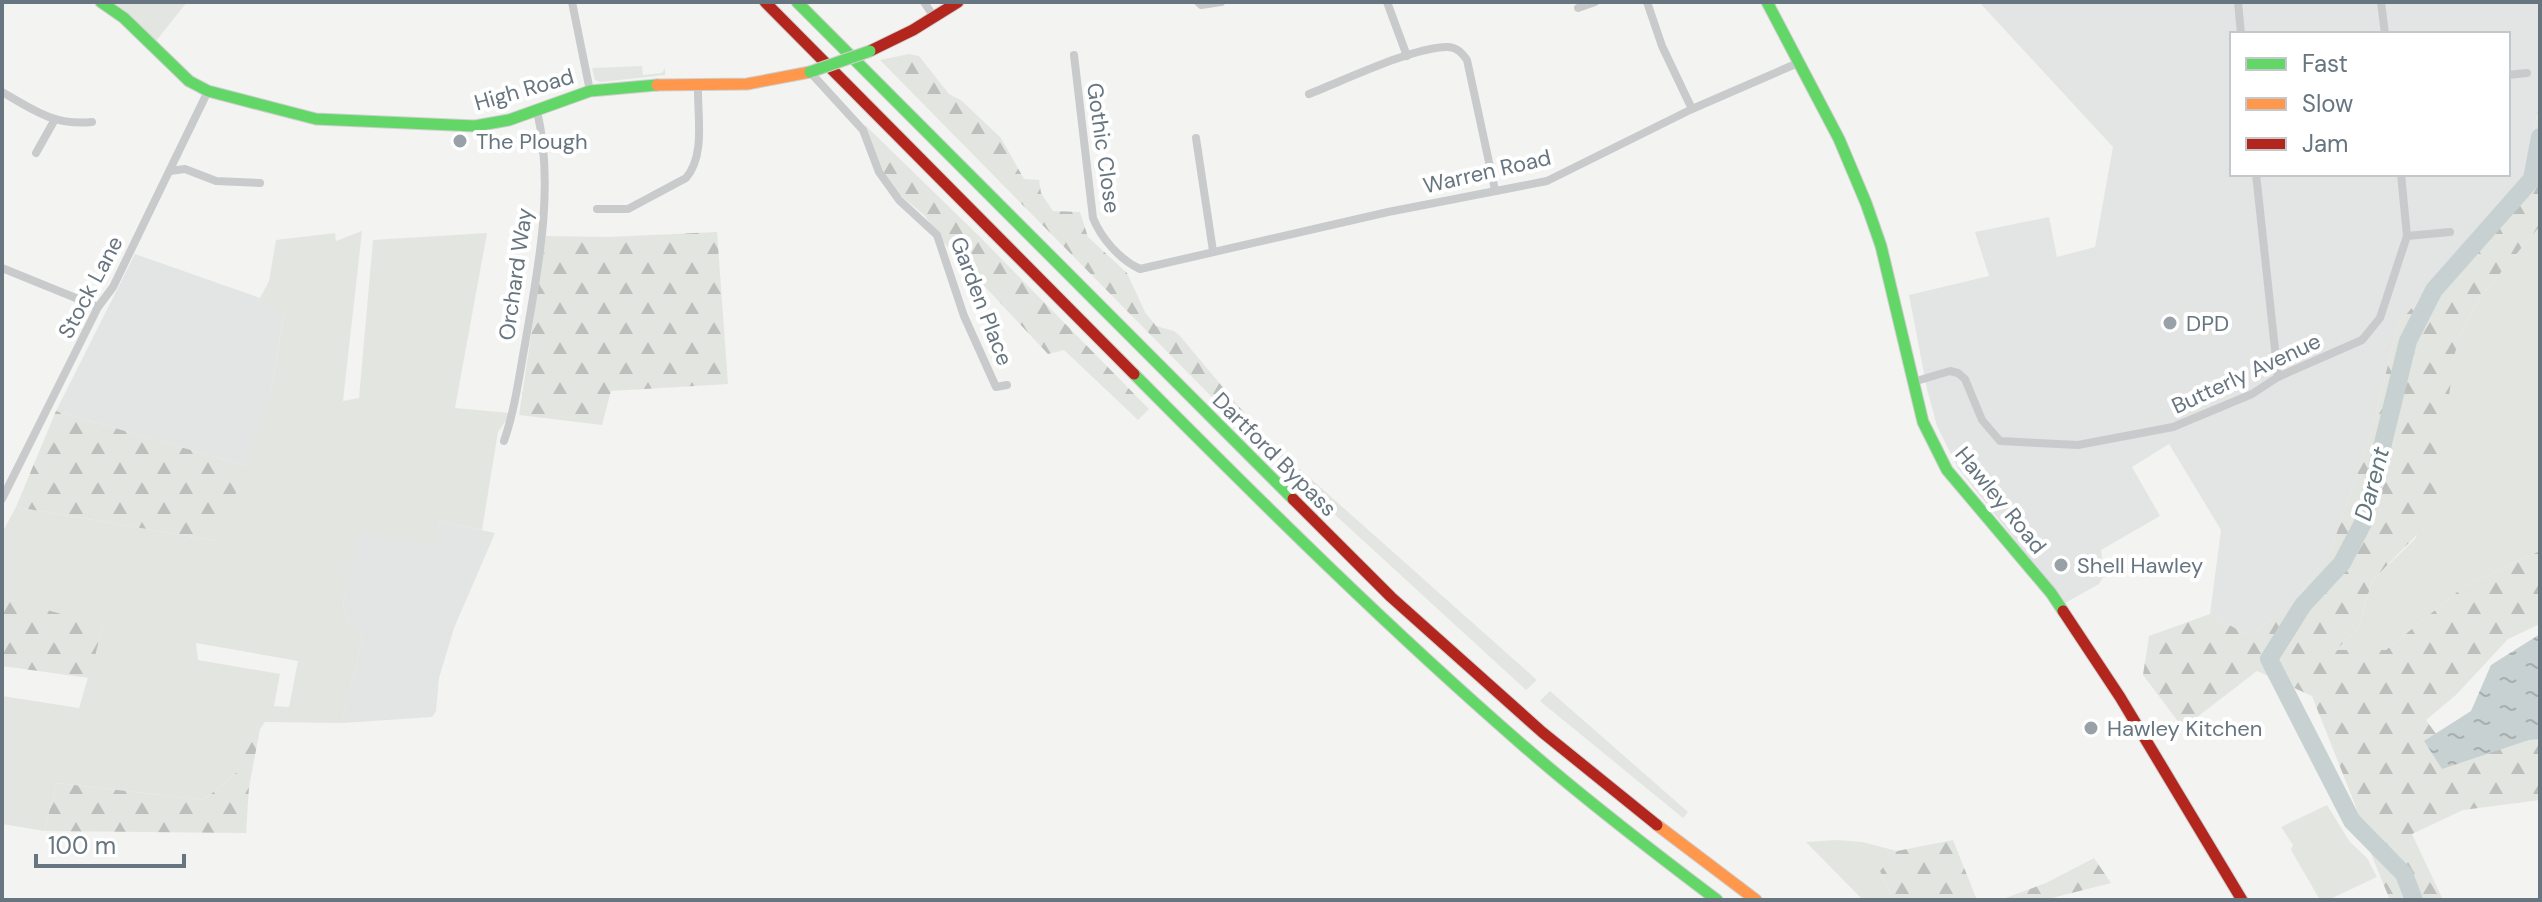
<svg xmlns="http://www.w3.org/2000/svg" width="2542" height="902" viewBox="0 0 2542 902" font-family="'DM Sans',sans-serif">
  <defs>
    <pattern id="forest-firs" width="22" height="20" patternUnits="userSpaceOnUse" patternTransform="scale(2)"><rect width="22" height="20" fill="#e3e6e0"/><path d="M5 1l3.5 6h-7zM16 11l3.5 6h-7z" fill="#bcbfbb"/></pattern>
    <pattern id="water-ripples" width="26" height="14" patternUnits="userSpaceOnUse" patternTransform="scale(2)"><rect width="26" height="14" fill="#c8d1d2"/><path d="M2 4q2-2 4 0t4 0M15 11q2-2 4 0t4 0" fill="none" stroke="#a6aeb0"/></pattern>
  </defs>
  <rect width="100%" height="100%" fill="#f3f3f2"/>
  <g fill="#e3e4e4" fill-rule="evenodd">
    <path d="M1979 2H2540V102L2523 178 2398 324 2370 438 2330 552 2297 599 2249 636 2210 614 2221 530 2169 444 2132 467 2160 516 2101 550 2104 576 2099 584 2065 603 1958 468 1937 426 1927 389 1909 295 1989 276 1975 232 2049 217 2057 257 2095 247 2113 147ZM2232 34H2508V174H2232Z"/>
    <path d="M135 254 260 298 284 314 271 390 246 466 56 411Z"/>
    <path d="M440 521 495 533 454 628 439 678 436 711 432 717 342 723 363 638 350 622 343 604 359 530 434 545Z"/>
  </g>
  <g fill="#e3e6e0" fill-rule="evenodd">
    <path d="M102 2H187L152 46Z"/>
    <path d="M642 66 643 75 662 73 665 68V75L601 82 595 80 592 68Z"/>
    <path d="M2540 226V551L2466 585 2386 650 2335 651 2358 628 2372 581 2416 538 2446 413 2454 355 2461 333 2481 296Z"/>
    <path d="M362 231 343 401 359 398 373 240 487 233 455 408 511 413 498 432 482 530 440 521 434 546 359 531 343 604 350 622 363 638 342 723 265 722 260 729 251 730 237 772 204 800 57 783 44 831 2 824V696L79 708 103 627 2 597V533L16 507 218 541 271 390 284 315 260 298 269 281 276 240 335 233 336 241ZM196 643 298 661 289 707 274 706 280 674 198 660Z"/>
    <path d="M1266 439 1537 680 1526 690 1260 446Z"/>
    <path d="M1550 691 1688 812 1683 818 1540 701Z"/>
    <path d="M2327 805 2350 842 2367 858 2377 877 2328 900H2320L2291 850 2293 845 2281 827Z"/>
    <path d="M1837 840 1862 842 1897 851 1880 871 1893 900H1863L1806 842Z"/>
  </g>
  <g fill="url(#forest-firs)">
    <path d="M909 54 919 56 949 94 962 101 1001 138 1024 179 1039 180 1041 193 1053 211 1080 212 1088 237 1127 273 1145 312 1156 326 1174 331 1180 336 1266 439 1260 446 880 60Z"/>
    <path d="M2540 102V226L2481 296 2461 333 2454 356 2434 517 2372 581 2358 628 2336 650H2386L2466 585 2540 551V624L2508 639 2456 695 2426 720 2449 752 2540 722V800L2463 810 2412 834 2443 900H2390L2371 854 2356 807 2312 696 2257 671 2183 728 2143 675 2149 636 2210 614 2249 636 2297 599 2330 552 2370 438 2398 324 2523 178Z"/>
    <path d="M865 125 981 238 1149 409 1138 420 1064 350 1048 354 942 241 925 216 899 194 886 178Z"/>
    <path d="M717 232 728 384 611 391 602 425 519 415 546 236 609 237Z"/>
    <path d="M56 411 246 466 218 541 16 507Z"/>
    <path d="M2 597 103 626 89 678 2 666Z"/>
    <path d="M260 729 249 787 246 833 44 831 57 783 204 800 237 772 250 730Z"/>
    <path d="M1953 840 1977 900H1893L1880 871 1897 851Z"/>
    <path d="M2094 858 2111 883 2044 900H2000L2046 883Z"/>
  </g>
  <path fill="url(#water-ripples)" d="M2540 634V739L2529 740 2442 769 2424 741 2471 711 2491 665Z"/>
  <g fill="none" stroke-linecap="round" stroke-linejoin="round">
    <path stroke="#c8d1d2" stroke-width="18" d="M2414 900 2404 874 2352 821 2269 659 2303 605 2342 563 2364 521 2408 341 2434 290 2532 179 2540 137"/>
    <defs>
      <g id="fast">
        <path d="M101 2 124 18 189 81 208 91 316 119 475 126 509 120 590 91 657 85"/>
        <path d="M797 2 1293 499"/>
        <path d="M1767 2 1839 139 1866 203 1881 246 1923 422 1947 470 2051 593 2063 611"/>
        <path d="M1134 374C1262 503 1390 630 1526 748 1588 802 1652 851 1717 900"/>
      </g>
      <g id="slow">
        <path d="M657 85 747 84 810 72"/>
        <path d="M1657 825 1756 900"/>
      </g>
      <g id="jam">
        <path d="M765 2 1134 374"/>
        <path d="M870 51 913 30 958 2"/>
        <path d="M1293 499 1391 597 1542 732 1657 825"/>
        <path d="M2063 611 2120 697 2242 900"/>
      </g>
    </defs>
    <use href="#fast" stroke="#cfcfd0" stroke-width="13"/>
    <use href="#slow" stroke="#cfcfd0" stroke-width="13"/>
    <use href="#jam" stroke="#cfcfd0" stroke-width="13"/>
    <g stroke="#c9cacb" stroke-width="8">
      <path d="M572 2 590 91"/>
      <path d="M924 2 934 17"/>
      <path d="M1198 2 1201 5 1221 2"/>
      <path d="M1387 2 1407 56"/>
      <path d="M1647 2 1662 46 1692 109"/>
      <path d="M2238 2 2241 34"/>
      <path d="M2381 2 2385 34"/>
      <path d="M1578 8 1595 2"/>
      <path d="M1074 55 1093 218C1101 238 1120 260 1140 269L1388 212 1547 181 1692 109 1798 63"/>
      <path d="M810 72 863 130 879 172 899 200 937 235 964 316 996 387 1007 385"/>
      <path d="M2508 75 2527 73"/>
      <path d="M2 92C34 110 54 126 92 122"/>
      <path d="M1309 94C1343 81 1413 47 1447 47 1457 47 1462 53 1467 60L1495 190"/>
      <path d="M1196 138 1213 251"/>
      <path d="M36 153 54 121"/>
      <path d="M170 171 185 169 216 181 260 183"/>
      <path d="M2256 174 2278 377"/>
      <path d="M597 209H628L686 178C706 155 697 114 698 85"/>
      <path d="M2407 236 2450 232"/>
      <path d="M2 268 98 307"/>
      <path d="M1913 382 1950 371 1958 373 1965 379 1982 420 2000 441 2078 445 2173 427 2252 394 2278 377 2362 340 2380 318 2407 236 2401 174"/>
      <path d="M504 441C515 409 519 377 525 344 538 269 555 187 537 111"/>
      <path d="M2 499 98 307 113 287 208 91"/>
    </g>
    <use href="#fast" stroke="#63d668" stroke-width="11"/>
    <use href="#slow" stroke="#ff974d" stroke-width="11"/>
    <use href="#jam" stroke="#b3261e" stroke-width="11"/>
    <defs>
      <path id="fast-bridge" d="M810 72 870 51"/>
    </defs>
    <use href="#fast-bridge" stroke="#cfcfd0" stroke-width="13" stroke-linecap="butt"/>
    <use href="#fast-bridge" stroke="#63d668" stroke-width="11"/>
  </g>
  <g fill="#97a1a7" stroke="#fff" stroke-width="3">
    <circle cx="460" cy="141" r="8"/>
    <circle cx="2170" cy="323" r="8"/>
    <circle cx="2061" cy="565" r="8"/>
    <circle cx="2091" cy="728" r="8"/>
  </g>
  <g text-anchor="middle" stroke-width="8" stroke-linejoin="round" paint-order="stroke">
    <g font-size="22" fill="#66757f" stroke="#fff">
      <text transform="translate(524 89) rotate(-16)" y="8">High Road</text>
      <text transform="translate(1104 148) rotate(82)" y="8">Gothic Close</text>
      <text transform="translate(1487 171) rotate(-13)" y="8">Warren Road</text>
      <text transform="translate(515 274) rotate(-82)" y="8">Orchard Way</text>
      <text transform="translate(90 287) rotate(-62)" y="8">Stock Lane</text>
      <text transform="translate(982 301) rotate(69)" y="8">Garden Place</text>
      <text transform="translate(2246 373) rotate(-25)" y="8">Butterly Avenue</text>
      <text transform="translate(1275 454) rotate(45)" y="8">Dartford Bypass</text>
      <text transform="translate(2001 500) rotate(51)" y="8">Hawley Road</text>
    </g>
    <g font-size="22" fill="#66757f" stroke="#fff" text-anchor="start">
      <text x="476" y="149">The Plough</text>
      <text x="2186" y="331">DPD</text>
      <text x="2077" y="573">Shell Hawley</text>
      <text x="2107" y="736">Hawley Kitchen</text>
    </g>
    <g font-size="24" font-style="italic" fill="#61777c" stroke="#fff">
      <text transform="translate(2372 484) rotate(-75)" y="8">Darent</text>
    </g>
  </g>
  <rect width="2542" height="902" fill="none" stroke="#66757f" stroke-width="8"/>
  <rect x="2230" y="32" width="280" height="144" fill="#ffffff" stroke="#c2c8cc" stroke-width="2"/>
  <rect x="2246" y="58" width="40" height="12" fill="#63d668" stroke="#c2c8cc" stroke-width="2"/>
  <text x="2302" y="72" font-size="24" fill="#66757f">Fast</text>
  <rect x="2246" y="98" width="40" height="12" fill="#ff974d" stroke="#c2c8cc" stroke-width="2"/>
  <text x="2302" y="112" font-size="24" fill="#66757f">Slow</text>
  <rect x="2246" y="138" width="40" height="12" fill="#b3261e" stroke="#c2c8cc" stroke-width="2"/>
  <text x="2302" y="152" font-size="24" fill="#66757f">Jam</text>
  <path d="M36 854v12h148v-12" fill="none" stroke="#66757f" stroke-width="4"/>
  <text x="48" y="854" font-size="24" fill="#66757f" stroke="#ffffff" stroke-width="6" paint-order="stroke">100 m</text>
</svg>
